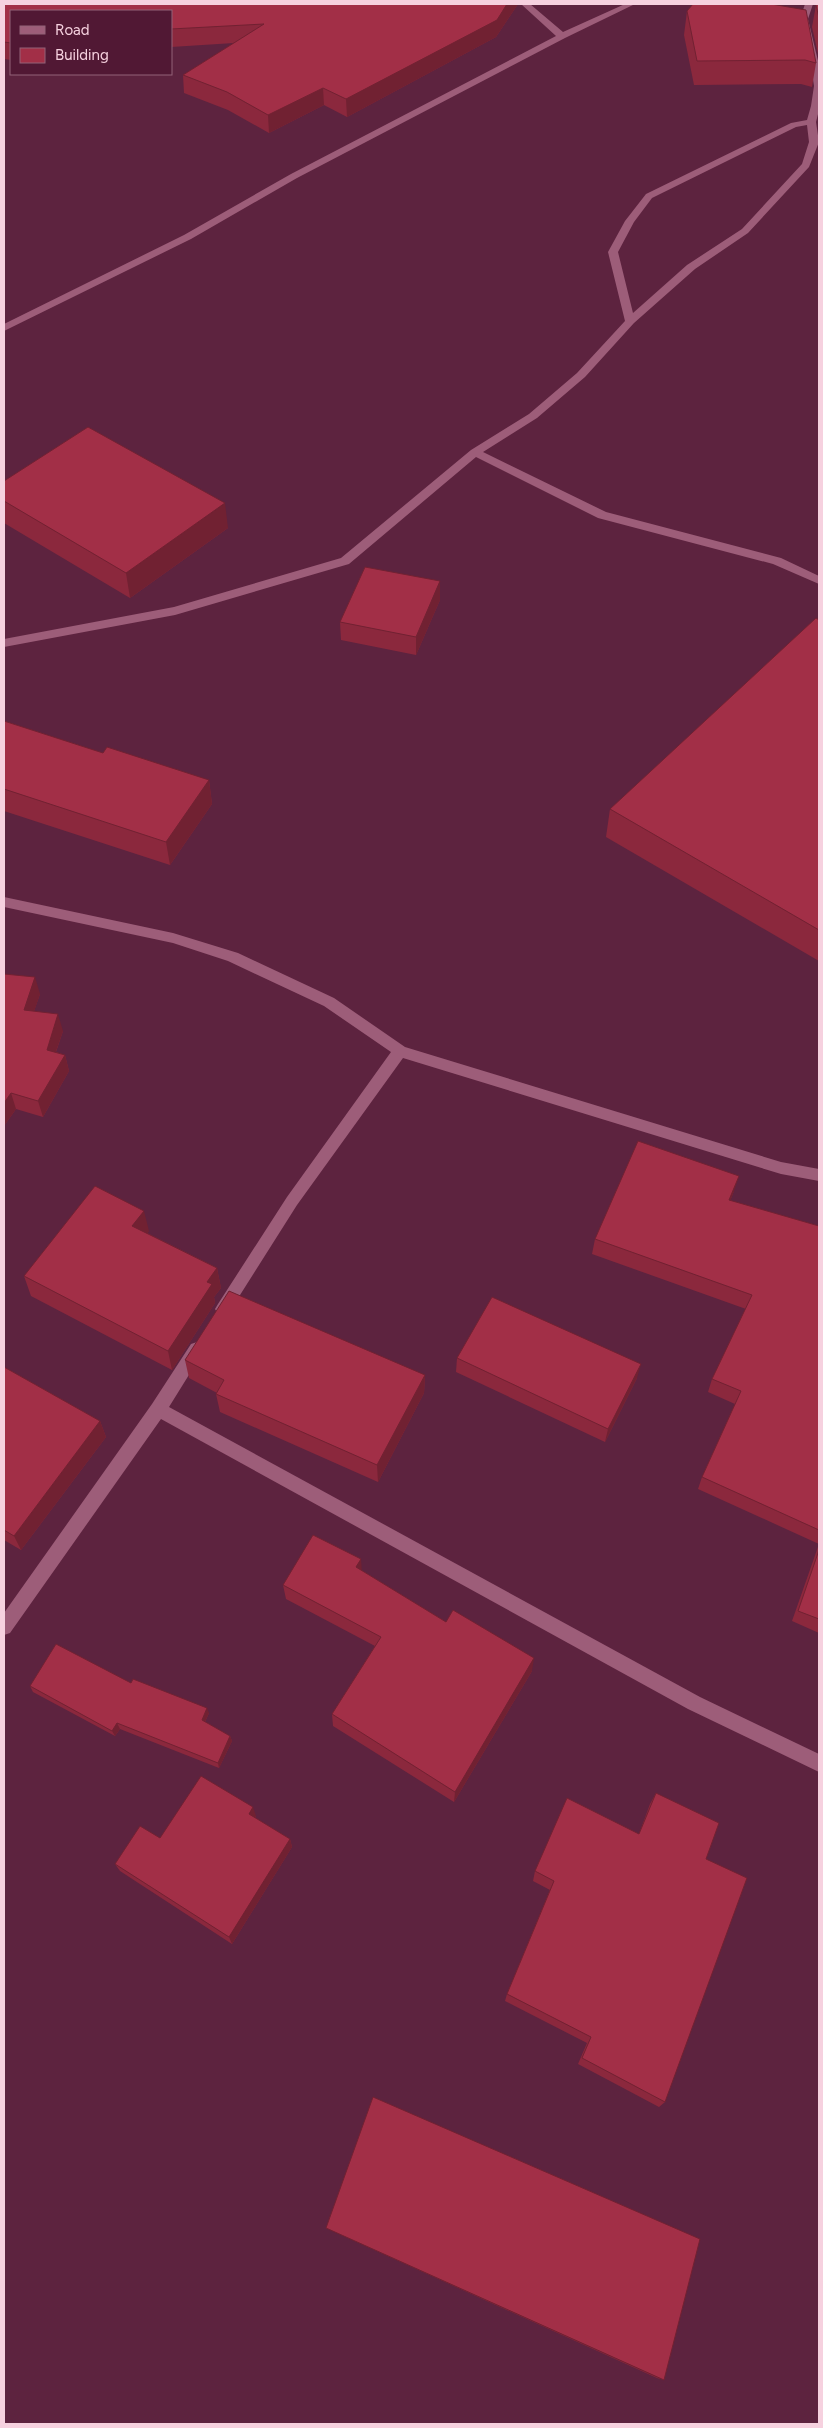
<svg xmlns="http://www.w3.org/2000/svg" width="823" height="2428" viewBox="0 0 823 2428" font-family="Figtree,sans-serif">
  <rect width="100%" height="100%" fill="#5d233f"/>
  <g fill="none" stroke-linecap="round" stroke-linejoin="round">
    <g fill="#9d5d79" fill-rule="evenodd">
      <path d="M521 4H530L563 32 625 4H635L565 38 297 178 191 239 4 331V324L184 235 291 174 556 36Z"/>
      <path d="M805 4H813L808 19 819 65V110L816 122 819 142 809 167 748 233 695 269 634 323 585 377 537 418 483 452 606 512 781 558 819 576V584L773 564 598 518 476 457 349 564 175 615 4 647V639L174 607 341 558 471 450 529 414 577 373 625 321 608 252 625 221 646 194 791 123 807 120 811 106 814 86 809 52 800 19ZM807 125 809 142 802 164 742 229 687 265 633 313 618 252 634 222 652 198 796 127Z"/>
      <path d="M4 897 173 933 238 953 334 998 405 1047 781 1162 819 1169V1181L781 1174 403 1058 297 1205 228 1314 223 1316 218 1314 215 1309 218 1304 287 1197 391 1052 324 1006 228 961 173 943 4 907Z"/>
      <path d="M197 1342 203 1344 205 1349 169 1407 700 1697 819 1754V1772L688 1709 161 1419 10 1633 4 1635V1613L152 1404 191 1344Z"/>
    </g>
  </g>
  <g fill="#8b283d">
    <path d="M4 4H518L496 37 347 117 324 105 269 133 228 110 184 93 183 75 234 43 171 47V11H11V60L4 59Z"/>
    <path d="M819 4V58L812 27 816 5Z"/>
    <path d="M687 11 816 63 812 87 801 84 694 85 684 35Z"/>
    <path d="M4 481 228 528 130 598 4 523Z"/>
    <path d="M440 600 416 655 341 640 340 622Z"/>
    <path d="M819 620V961L606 837 610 809Z"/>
    <path d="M4 721 103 753 209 780 212 804 170 865 4 811Z"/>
    <path d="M4 974 40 994 34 1011 63 1031 56 1052 65 1055 69 1071 43 1117 16 1109 4 1126Z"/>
    <path d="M734 1191 730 1201 819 1226V1633L792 1621 819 1544 698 1489 702 1477 735 1404 708 1392 712 1379 746 1309 592 1254 595 1239Z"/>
    <path d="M149 1231 147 1233 217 1268 221 1288 214 1297 215 1303 172 1370 31 1296 24 1276Z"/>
    <path d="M457 1358 637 1378 605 1442 456 1372Z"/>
    <path d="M185 1360 425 1375 424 1393 378 1482 220 1412 216 1394 217 1393 189 1378Z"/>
    <path d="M4 1367 100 1421 106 1437 21 1550 4 1540Z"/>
    <path d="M361 1570 446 1622 532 1671 454 1802 333 1726 332 1714 375 1646 286 1599 283 1585Z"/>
    <path d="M131 1683 209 1713 205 1722 230 1736 232 1741 219 1768 120 1729 115 1736 33 1692 30 1686Z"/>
    <path d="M656 1793 706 1859 665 2102 659 2107 578 2064 587 2043 505 2001 507 1994 550 1890 533 1881 535 1871 639 1834 650 1804Z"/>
    <path d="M256 1816 255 1818 290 1839 292 1847 232 1944 120 1871 115 1864 160 1838Z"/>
    <path d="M326 2228 664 2380 657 2378 328 2229Z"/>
  </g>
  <g fill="#712132">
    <path d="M507 4H518L496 37 347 117 346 99Z"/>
    <path d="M323 88 324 105 269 133 268 115Z"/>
    <path d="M225 503 228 528 130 598 126 573Z"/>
    <path d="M440 581V600L416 655V637Z"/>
    <path d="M209 780 212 804 170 865 166 842Z"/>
    <path d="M35 977 40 994 29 1026 24 1010Z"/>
    <path d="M58 1014 63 1031 51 1066 47 1050Z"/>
    <path d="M65 1055 69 1071 43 1117 38 1101Z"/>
    <path d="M11 1093 16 1109 4 1126V1103Z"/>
    <path d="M739 1176 734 1191 725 1215 729 1200Z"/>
    <path d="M144 1211 149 1231 137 1246 132 1226Z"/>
    <path d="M217 1268 221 1288 214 1297 215 1303 172 1370 168 1351 207 1282Z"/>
    <path d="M641 1364 637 1378 605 1442 608 1429Z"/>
    <path d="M425 1375 424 1393 378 1482 377 1465Z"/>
    <path d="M100 1421 106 1437 21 1550 14 1536Z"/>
    <path d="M361 1559 362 1573 356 1567Z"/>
    <path d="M534 1658 532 1671 454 1802 455 1792Z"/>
    <path d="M207 1708 209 1713 203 1726 202 1720Z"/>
    <path d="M117 1723 120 1729 115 1736 112 1731Z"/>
    <path d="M230 1736 232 1741 219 1768 218 1763Z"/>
    <path d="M253 1807 256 1816 252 1823 249 1814Z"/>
    <path d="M290 1839 292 1847 232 1944 229 1937Z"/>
  </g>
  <g fill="#a22f47" stroke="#712132">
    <path d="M4 4H507L497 20 346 99 323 88 268 115 227 92 183 75 264 24 171 29V11H11V43L4 42Z"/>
    <path d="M693 4H771L806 10 816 63 805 60 697 61 687 11Z"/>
    <path d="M817 4H819V18L816 5Z"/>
    <path d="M88 427 225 503 126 573 4 501V481Z"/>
    <path d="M365 567 440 581 416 637 340 622Z"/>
    <path d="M816 618 819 620V930L610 809Z"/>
    <path d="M4 721 103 753 107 747 209 780 166 842 4 789Z"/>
    <path d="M4 974 35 977 24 1010 58 1014 47 1050 65 1055 38 1101 11 1093 4 1103Z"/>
    <path d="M638 1141 739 1176 729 1200 819 1226V1530L702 1477 741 1391 712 1379 752 1295 595 1239Z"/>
    <path d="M95 1186 144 1211 132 1226 217 1268 207 1282 212 1284 168 1351 24 1276Z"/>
    <path d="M229 1291 425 1375 377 1465 216 1394 224 1380 185 1360Z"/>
    <path d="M492 1297 641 1364 608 1429 457 1358Z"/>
    <path d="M4 1367 100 1421 14 1536 4 1530Z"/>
    <path d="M313 1535 361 1559 356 1567 446 1622 453 1610 534 1658 455 1792 332 1714 381 1637 283 1585Z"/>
    <path d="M819 1550V1619L798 1611Z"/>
    <path d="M56 1644 131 1683 133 1679 207 1708 202 1720 230 1736 218 1763 117 1723 112 1731 30 1686Z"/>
    <path d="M201 1776 253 1807 249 1814 290 1839 229 1937 115 1864 140 1826 160 1838Z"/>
    <path d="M656 1793 719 1823 706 1859 747 1878 665 2102 582 2058 591 2037 507 1994 554 1881 535 1871 567 1798 639 1834Z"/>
    <path d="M373 2097 700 2239 664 2380 326 2228Z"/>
  </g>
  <rect width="823" height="2428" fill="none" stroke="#f6d1df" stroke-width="10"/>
  <rect x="10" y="10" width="162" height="65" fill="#511834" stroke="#936278"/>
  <rect x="20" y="26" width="25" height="8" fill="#9d5d79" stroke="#936278"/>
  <text x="55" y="35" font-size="15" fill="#f6d1df">Road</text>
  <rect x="20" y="48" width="25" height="15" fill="#a22f47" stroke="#936278"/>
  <text x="55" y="60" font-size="15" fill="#f6d1df">Building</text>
</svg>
